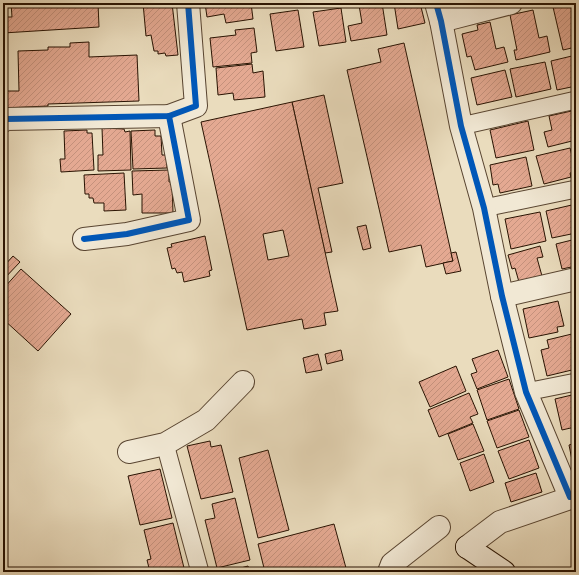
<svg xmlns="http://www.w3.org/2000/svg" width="579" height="575" viewBox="0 0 579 575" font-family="'IM FELL DW Pica',serif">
  <defs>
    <pattern id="building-hatch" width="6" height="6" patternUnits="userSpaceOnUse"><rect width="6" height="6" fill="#e4a992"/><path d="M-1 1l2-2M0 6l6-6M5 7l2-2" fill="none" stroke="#c4917c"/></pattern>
  </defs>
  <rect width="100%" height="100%" fill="#eadcbd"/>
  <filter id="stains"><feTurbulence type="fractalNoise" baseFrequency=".005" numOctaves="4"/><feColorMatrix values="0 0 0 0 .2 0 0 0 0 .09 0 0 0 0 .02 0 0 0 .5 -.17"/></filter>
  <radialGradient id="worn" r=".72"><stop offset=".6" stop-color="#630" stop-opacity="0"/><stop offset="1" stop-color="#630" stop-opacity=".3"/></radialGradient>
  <g fill="url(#building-hatch)" stroke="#291302" fill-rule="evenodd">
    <path d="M11 3H98L99 27 3 33V17H12Z"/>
    <path d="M143 3H172L178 55 166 56 165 53 158 54V51H154L151 35 146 36Z"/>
    <path d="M205 3H251L253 19 226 23 224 14 207 17Z"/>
    <path d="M372 3H382L387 35 351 41 348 26 362 23 359 5Z"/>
    <path d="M394 3H420L425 23 398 29Z"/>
    <path d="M572 3H576V47L563 50 553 7Z"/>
    <path d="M341 8 346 42 319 46 313 12Z"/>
    <path d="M298 10 304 47 276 51 270 14Z"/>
    <path d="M533 10 539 38 547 36 550 52 516 60 514 50H517L510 15Z"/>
    <path d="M490 22 496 49 504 47 508 62 475 70 471 56 467 57 462 34 478 30 477 25Z"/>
    <path d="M254 28 257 52 251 53 252 63 213 67 210 38 236 35 235 30Z"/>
    <path d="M89 42V57L137 55 139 101 48 104V106L4 108 3 91H19L18 51 48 50V47H70V43Z"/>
    <path d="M404 43 453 261 426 267 421 245 389 252 347 70 381 62 378 49Z"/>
    <path d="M576 55V86L557 90 551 61Z"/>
    <path d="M545 62 551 89 516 97 510 69Z"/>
    <path d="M252 64 253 73 263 71 265 97 234 100 233 93 218 95 216 68Z"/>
    <path d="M505 70 512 97 477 105 471 78Z"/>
    <path d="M324 95 343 183 318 188 332 252 325 253 292 102Z"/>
    <path d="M292 102 338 311 324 313 326 325 304 329 302 319 247 330 201 122ZM283 230 289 256 268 260 263 234Z"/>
    <path d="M576 110V140L548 147 544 132 552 130 549 116Z"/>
    <path d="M528 121 534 150 496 158 490 130Z"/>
    <path d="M102 128 124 129 125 132 130 131 131 170 98 171V155H103Z"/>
    <path d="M87 130V133H92L94 170 61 172 60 159H65L64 131Z"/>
    <path d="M155 130V136H161L162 155H167V168L133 169 131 131Z"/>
    <path d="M570 148 576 172 570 173 571 177 544 184 536 156Z"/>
    <path d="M526 157 532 186 500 193 498 184 493 185 490 165Z"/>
    <path d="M169 170V182H172L173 213H142V194L133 195 132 171Z"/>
    <path d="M124 173 126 210 104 211V203H94L93 198H89V194H85L84 175Z"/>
    <path d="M576 204V233L552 238 546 211Z"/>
    <path d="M540 212 546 241 511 249 505 219Z"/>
    <path d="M366 225 371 248 363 250 357 227Z"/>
    <path d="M205 236 212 270 209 271 210 276 184 282 182 272 177 273 175 268 172 269 167 248 172 247 171 244Z"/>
    <path d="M576 239V266L562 269 556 244Z"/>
    <path d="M540 246 543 257 537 258 542 276 519 282 515 268 512 269 508 255Z"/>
    <path d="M456 252 461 271 446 274 443 263 453 261 451 253Z"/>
    <path d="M13 256 20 262 3 280V267Z"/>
    <path d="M21 269 71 314 38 351 3 319V289Z"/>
    <path d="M558 301 564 326 557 327 558 332 529 338 523 309Z"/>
    <path d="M576 333V369L547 376 541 350 549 348 547 340Z"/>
    <path d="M341 350 343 360 327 364 325 354Z"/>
    <path d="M498 350 508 377 477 389 471 374 477 372 472 359Z"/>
    <path d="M318 354 322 370 306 373 303 358Z"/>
    <path d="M456 366 466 391 430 407 419 382Z"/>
    <path d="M509 379 519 409 487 420 477 390Z"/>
    <path d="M469 393 478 414 470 417 473 423 439 437 428 410Z"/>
    <path d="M576 394V434L575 427 562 430 555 399Z"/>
    <path d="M519 410 529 437 497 448 487 421Z"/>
    <path d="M473 424 484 451 458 460 448 434Z"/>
    <path d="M529 440 539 468 509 479 498 451Z"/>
    <path d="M210 441 211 447 221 445 233 492 201 499 187 446Z"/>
    <path d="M576 443V458L572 460 569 445Z"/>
    <path d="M268 450 289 530 258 538 239 458Z"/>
    <path d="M484 454 494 482 470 491 460 463Z"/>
    <path d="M160 469 172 518 140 525 128 476Z"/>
    <path d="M536 473 542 492 511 502 505 483Z"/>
    <path d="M235 498 250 560 217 568 205 520 215 518 212 504Z"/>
    <path d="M173 523 185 572H150L147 560 151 559 144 530Z"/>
    <path d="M334 524 346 568 331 572H265L258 544Z"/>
    <path d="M248 566 250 572H226Z"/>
  </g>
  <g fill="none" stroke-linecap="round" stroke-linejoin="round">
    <defs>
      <g id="lane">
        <path d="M461 126 576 100"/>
        <path d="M484 208 576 189"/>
        <path d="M526 392 576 382"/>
        <path d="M165 444 200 572"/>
      </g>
      <g id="street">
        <path d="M436 3 441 21 461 126 484 208 502 296 526 392 570 497"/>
        <path d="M441 21 511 3"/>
        <path d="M3 121 6 119 169 116 196 106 188 3"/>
        <path d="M84 239 127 234 189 220 169 116"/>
        <path d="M502 296 576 279"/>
        <path d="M129 452 165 444 206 420 243 382"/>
        <path d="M467 547 500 522 576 496"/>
        <path d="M389 572 392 564 439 527"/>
      </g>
      <path id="secondary" d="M467 547 504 572"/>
    </defs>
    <use href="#lane" stroke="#594531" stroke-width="19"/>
    <use href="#street" stroke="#594531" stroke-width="24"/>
    <use href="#secondary" stroke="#291302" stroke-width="24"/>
    <use href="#lane" stroke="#f1e8d4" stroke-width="17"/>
    <use href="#street" stroke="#f1e8d4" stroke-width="22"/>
    <use href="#secondary" stroke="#f1e8d4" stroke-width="22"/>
    <defs>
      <g id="cycleway">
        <path d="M436 3 441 21 461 126 484 208 502 296 526 392 570 497"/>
        <path d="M3 121 6 119 169 116 196 106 188 3"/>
        <path d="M84 239 127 234 189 220 169 116"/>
      </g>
    </defs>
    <use href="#cycleway" stroke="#f1e8d4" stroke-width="8"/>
    <use href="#cycleway" stroke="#0057b8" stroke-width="6"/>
  </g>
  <rect width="579" height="575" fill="none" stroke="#eadcbd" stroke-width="16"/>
  <rect x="4" y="4" width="571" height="567" fill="none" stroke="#291302" stroke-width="2"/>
  <rect x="8" y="8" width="563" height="559" fill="none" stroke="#291302"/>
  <rect width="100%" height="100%" filter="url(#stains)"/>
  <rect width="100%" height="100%" fill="url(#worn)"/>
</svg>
